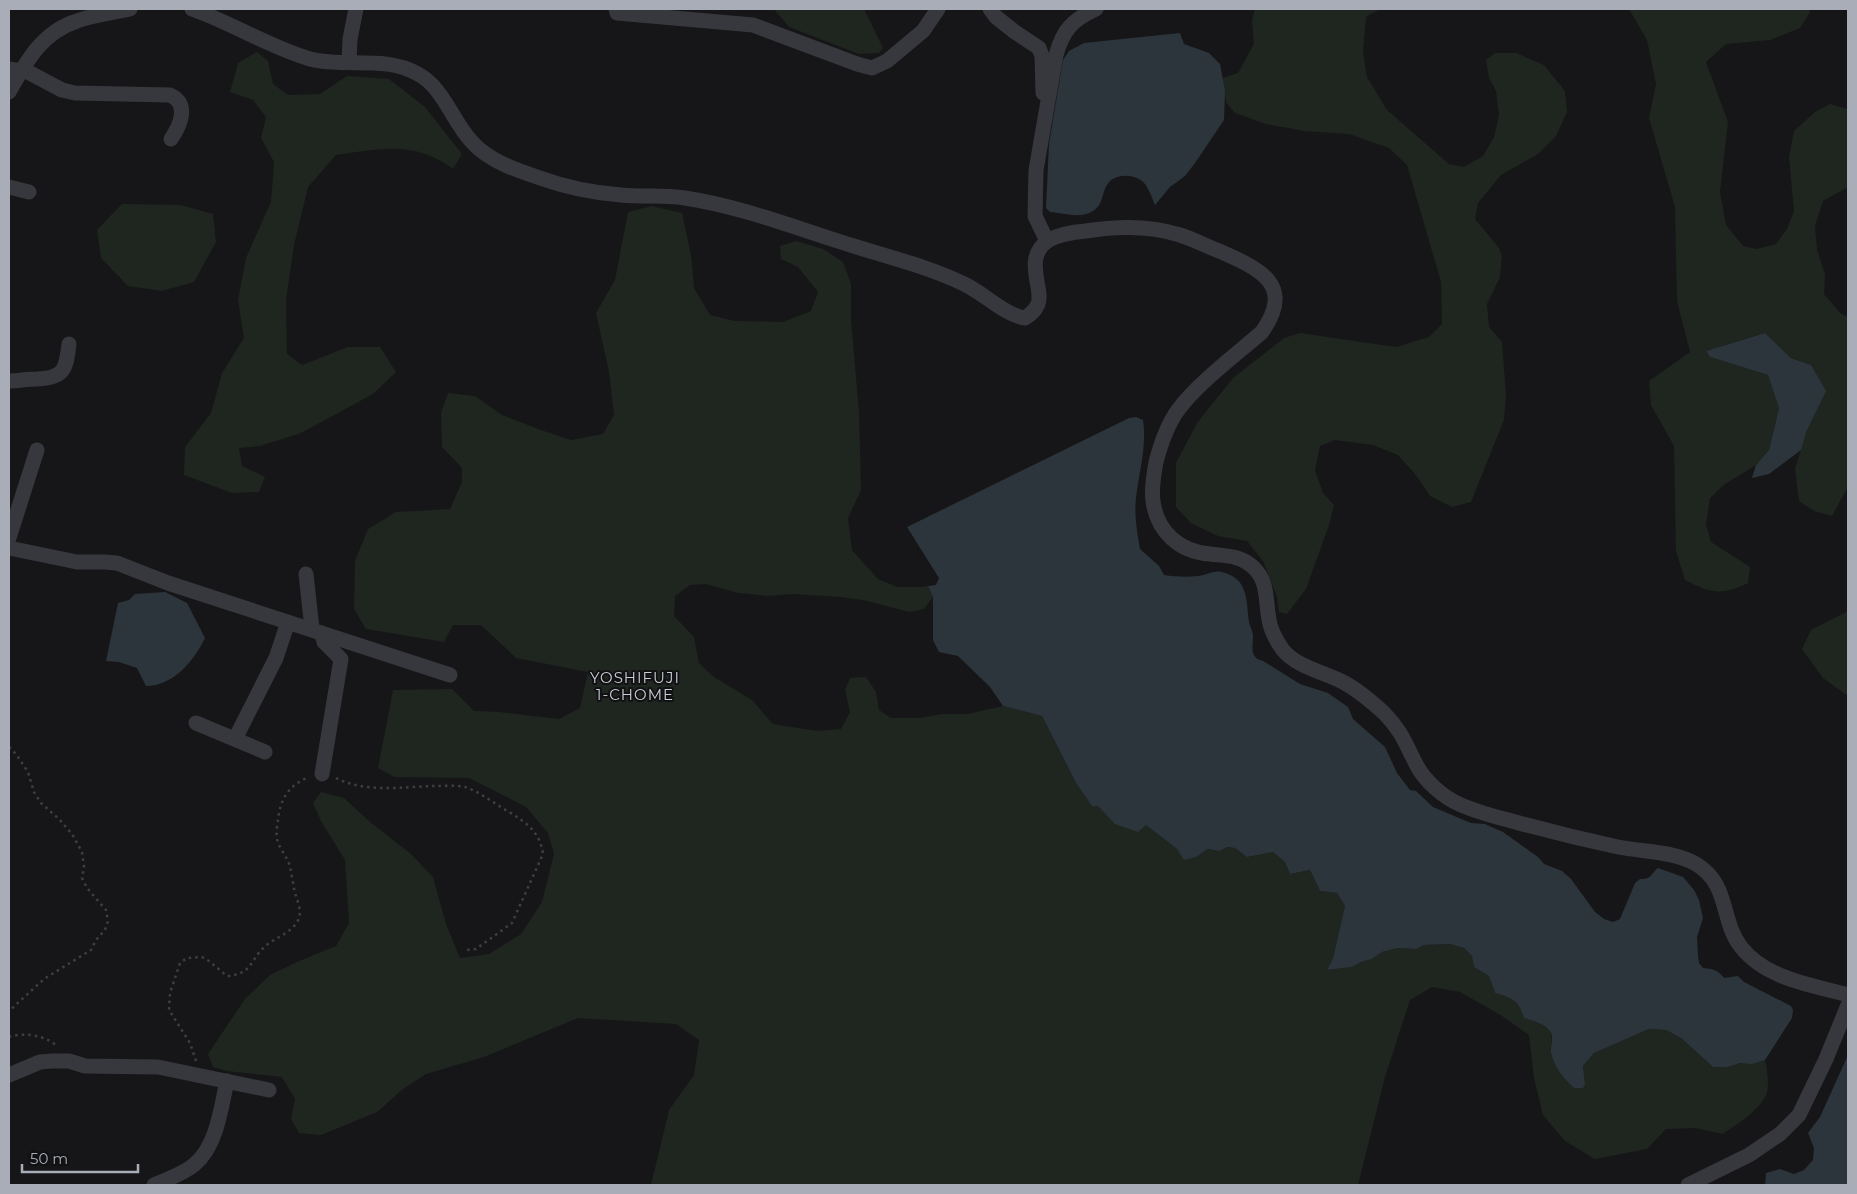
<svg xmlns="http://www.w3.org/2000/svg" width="1857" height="1194" viewBox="0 0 1857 1194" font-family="Montserrat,sans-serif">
  <rect width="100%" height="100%" fill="#161618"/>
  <g fill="#1e261f">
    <path d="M774 9H864L883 48 879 53 859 54 789 27Z"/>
    <path d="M1255 9H1380L1366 17 1363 52 1367 77 1387 110 1449 164 1464 167 1483 156 1494 137 1499 115 1496 91 1489 78 1486 60 1495 53H1516L1544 65 1565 91 1567 112 1556 136 1538 154 1501 175 1478 203 1475 219 1499 248 1502 256 1500 277 1487 304 1489 327 1502 342 1506 395 1504 420 1471 502 1452 507 1430 496 1416 475 1398 455 1373 445 1335 440 1320 446 1315 470 1323 493 1334 505 1329 525 1306 589 1287 614 1279 612 1277 597 1263 561 1247 541 1218 536 1191 523 1176 507V463L1197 423 1233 378 1284 338 1300 333 1396 347 1429 337 1442 324 1441 282 1407 165 1389 148 1349 134 1305 131 1266 124 1235 113 1226 102 1223 78 1238 73 1254 44 1252 20Z"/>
    <path d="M1629 9H1809L1810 12 1800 28 1770 40 1726 44 1706 62 1728 122 1720 192 1726 225 1743 246 1757 249 1776 244 1787 229 1794 211 1789 157 1794 131 1815 112 1830 104 1848 109V187L1823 201 1815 226 1817 250 1825 274 1824 294 1840 313 1848 317V487L1832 516 1814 511 1799 501 1795 469 1807 430 1811 365 1791 358 1765 333 1706 351 1710 357 1768 375 1779 408 1769 450 1756 465 1725 484 1710 498 1706 524 1711 542 1750 567 1748 583C1722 596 1710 593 1685 580L1676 551 1674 446 1651 405 1649 381 1690 352 1677 301 1675 207 1649 118 1656 84 1647 40Z"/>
    <path d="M257 52 268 61 273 84 288 95 320 94 347 76 389 79 425 107 462 154 453 169C414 140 381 149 336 155L308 187 294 245 286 300 287 354 302 365 348 347H380L396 372 373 394 301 433 260 446 239 448 242 466 265 477 259 492 232 493 184 475 185 447 211 413 222 373 244 338 238 300 246 258 271 202 274 162 261 138 266 117 253 100 230 92 238 63Z"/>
    <path d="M122 204 181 205 213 214 216 242 194 282 162 291 128 286 101 258 97 230Z"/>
    <path d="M652 206 682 213 691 255 694 288 710 315 735 321 783 322 811 311 818 292 798 267 781 259 780 246 796 241 823 249 843 262 851 284V319L859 412 861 490 848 518 852 550 878 579 897 587H921L928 586 933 597 924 609 909 612 863 600 840 597 794 594 768 596 738 593 706 584 690 585 675 596 674 616 694 637 699 663 714 677 752 700 773 724 817 731 841 729 850 712 845 690 850 678 866 677 876 692 879 710 891 718H920L942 714H968L1003 706 1042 716 1076 783 1092 805 1098 806 1116 824 1146 825 1177 849 1196 857 1208 849 1220 851 1227 847 1235 848 1247 857 1273 852 1285 862 1290 874 1310 870 1320 891 1337 893 1345 906 1333 958 1327 970 1352 967 1361 962 1372 959 1382 952 1398 948 1416 949 1424 945 1450 944 1464 948 1472 956 1474 967 1489 976 1495 993C1512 998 1519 1000 1525 1018 1533 1021 1543 1023 1549 1030 1554 1036 1550 1045 1551 1053 1554 1067 1564 1079 1574 1088L1585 1084 1583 1066 1594 1053 1649 1029 1666 1030 1681 1038 1713 1067C1724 1067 1732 1064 1741 1063 1750 1063 1756 1063 1765 1060 1767 1068 1770 1087 1766 1095 1759 1111 1737 1124 1723 1134L1695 1128 1666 1129 1647 1149 1595 1159 1565 1141 1543 1115 1534 1078 1529 1035 1502 1016 1460 992 1432 987 1410 1000 1385 1077 1358 1185H651L669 1110 694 1075 699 1040 676 1024 578 1018 484 1057 426 1074 403 1089 377 1112 321 1135 299 1133 291 1119 295 1099 282 1077 227 1071 213 1067 208 1054 245 999 270 975 297 962 336 946 349 923 345 860 321 821 313 803 321 792 344 798 370 822 411 854 433 877 446 924 460 958 489 954 521 934 542 902 554 854 548 833 526 807 469 778 394 777 378 768 393 690 452 689 474 711 499 712 559 719 580 708 588 672 516 658 481 625H453L444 642 366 629 354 609 355 561 368 529 396 512 450 509 462 482V468L442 447 441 413 448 393 475 396 502 415 541 430 571 440 603 434 614 415 609 372 596 313 615 280 628 212Z"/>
    <path d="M1848 611V696L1823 678 1802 649 1811 630Z"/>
  </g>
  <g fill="#2c353c">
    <path d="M1180 33 1184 44 1209 53 1220 64 1225 90 1224 120 1195 163 1185 176 1170 187 1155 205C1152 198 1149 189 1145 184 1136 173 1114 173 1107 185 1101 194 1104 207 1089 213 1078 218 1062 213 1050 212L1046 208 1049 144 1063 60 1069 51 1084 43Z"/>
    <path d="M1765 333 1791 358 1811 365 1826 391 1807 430 1801 450 1769 474 1752 478 1756 465 1769 450 1779 408 1768 375 1710 357 1706 351Z"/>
    <path d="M1136 417 1143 420C1147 446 1139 472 1136 498 1134 515 1137 532 1140 549L1159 566 1164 575C1176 577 1187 577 1199 576 1206 575 1215 570 1222 572 1249 579 1246 600 1249 622 1250 627 1253 631 1253 636 1253 647 1249 658 1263 661L1300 684 1328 693 1348 707 1353 719 1385 747 1397 773 1410 790 1416 791 1433 807 1471 823 1485 824 1503 832 1538 857 1544 864 1562 871 1571 879 1595 912 1604 919 1613 922 1620 919 1635 883 1640 879C1652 880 1651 873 1658 868L1683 877 1694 890 1699 900 1703 918 1697 937 1698 955 1699 963 1703 968C1713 969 1718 970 1724 978L1738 976 1744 982 1791 1006 1793 1010 1792 1018 1765 1060 1752 1064 1740 1063 1727 1067H1713L1681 1038 1666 1030 1649 1029 1594 1053 1583 1066 1585 1084 1583 1088H1574C1564 1079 1554 1067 1551 1053 1550 1045 1555 1036 1549 1030 1543 1023 1533 1021 1524 1018 1519 1000 1512 998 1495 993L1489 976 1474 967 1472 956 1464 948 1450 944 1424 945 1416 949 1398 948 1382 952 1372 959 1361 962 1352 967 1327 970 1333 958 1345 906 1337 893 1320 891 1310 870 1290 874 1285 862 1273 852 1247 857 1235 848 1227 847 1220 851 1208 849 1196 857 1184 860 1177 849 1146 825 1138 832 1115 824 1098 806H1092L1076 783 1042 716 1003 706 990 687 958 656 939 652 933 640V597L928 586 936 585 939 578 907 527 1129 418Z"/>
    <path d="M165 592 187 603 205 638C194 661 173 686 146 686L137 668 119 662 106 661 118 603 129 600 135 594Z"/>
    <path d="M1848 1055V1185H1765L1766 1173 1780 1169 1794 1174 1804 1170 1813 1160 1814 1148 1808 1133 1820 1117Z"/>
  </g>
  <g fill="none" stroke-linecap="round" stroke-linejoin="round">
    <g stroke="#3d3f44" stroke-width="2.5" stroke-dasharray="2.5 4" stroke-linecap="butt">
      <path d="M9 747 16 754 28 772 34 792 41 803 59 819 72 834 82 852 84 866 82 878 87 888 106 910 108 921 105 930 96 940 91 950 44 979 9 1011"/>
      <path d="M336 778C365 793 403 787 434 786 444 786 456 785 465 787 480 792 495 804 509 812 527 823 540 832 543 854L512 923 476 949 467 950"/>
      <path d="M9 1037C23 1032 45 1035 57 1046"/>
      <path d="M196 1061 190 1043 169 1010 170 993 180 963 187 958 202 957 209 961 227 976C252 974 249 962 264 947 274 938 290 934 297 922 303 913 298 903 295 893 293 884 292 875 290 867 288 857 279 849 277 839 276 834 277 826 278 820 280 799 289 785 309 777"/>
    </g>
    <g stroke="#37383d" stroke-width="15">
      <path d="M192 9C232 23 269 47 310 59 345 68 385 55 418 74 444 88 452 121 472 142 489 161 516 170 540 178 565 187 594 193 621 195 642 197 664 195 685 198 744 207 801 230 857 247 892 258 929 267 962 283 983 292 1004 315 1025 318 1031 314 1035 311 1038 304 1044 288 1022 257 1049 240 1060 234 1073 232 1086 231 1117 226 1149 225 1180 235 1193 239 1206 246 1219 251 1258 268 1296 284 1262 332 1237 354 1198 383 1178 410 1167 425 1161 443 1156 462 1154 474 1151 489 1153 501 1157 532 1180 552 1210 554 1226 556 1240 555 1253 567 1269 582 1265 600 1269 619 1270 629 1277 642 1283 650 1298 668 1324 672 1343 682 1358 690 1372 702 1384 713 1402 731 1406 745 1417 766 1425 781 1443 797 1459 804 1478 813 1498 817 1519 823 1552 832 1585 840 1618 847 1644 852 1673 851 1696 864 1730 884 1720 920 1741 947 1766 979 1812 985 1848 995"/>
      <path d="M616 9 617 13 753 25 857 64 872 68 887 61 923 31 938 9"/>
      <path d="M990 9 996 17 1015 32 1039 48 1042 56 1043 93"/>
      <path d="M349 62 350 39 356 9"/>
      <path d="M9 69 28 72 62 90 75 93 170 95C190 104 180 126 171 139"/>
      <path d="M9 92C26 62 42 32 77 21 94 15 112 13 130 9"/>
      <path d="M9 187 29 192"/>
      <path d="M1047 241 1035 216 1036 170 1056 55C1063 30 1072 20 1096 9"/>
      <path d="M9 381C18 381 27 379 37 379 64 378 66 370 69 344"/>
      <path d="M9 538 37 450"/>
      <path d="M9 548 77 562H105L117 563 168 583 450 675"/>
      <path d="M306 574 312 629"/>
      <path d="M322 633 324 642 341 659 322 774"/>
      <path d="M196 723 265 752"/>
      <path d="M235 739 276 658 288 622"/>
      <path d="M9 1075 40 1062 52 1061H69L85 1066 158 1067 269 1090"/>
      <path d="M154 1185C167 1179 184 1174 195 1164 217 1145 221 1108 227 1081"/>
      <path d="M1688 1185 1749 1155 1780 1134 1799 1115 1826 1059 1848 1005"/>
    </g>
  </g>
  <g text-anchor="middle" stroke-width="4" stroke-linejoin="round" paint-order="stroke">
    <g font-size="15" letter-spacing="1" fill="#c9ccd4" stroke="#111113">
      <text x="635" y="683">YOSHIFUJI<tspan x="635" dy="17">1-CHOME</tspan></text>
    </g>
  </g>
  <rect width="1857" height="1194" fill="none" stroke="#a8adb8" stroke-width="20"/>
  <path d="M22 1164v8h116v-8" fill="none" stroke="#a8adb8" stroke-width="2.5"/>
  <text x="30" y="1164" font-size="15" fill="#a8adb8" stroke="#111113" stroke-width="4" paint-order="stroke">50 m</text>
</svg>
